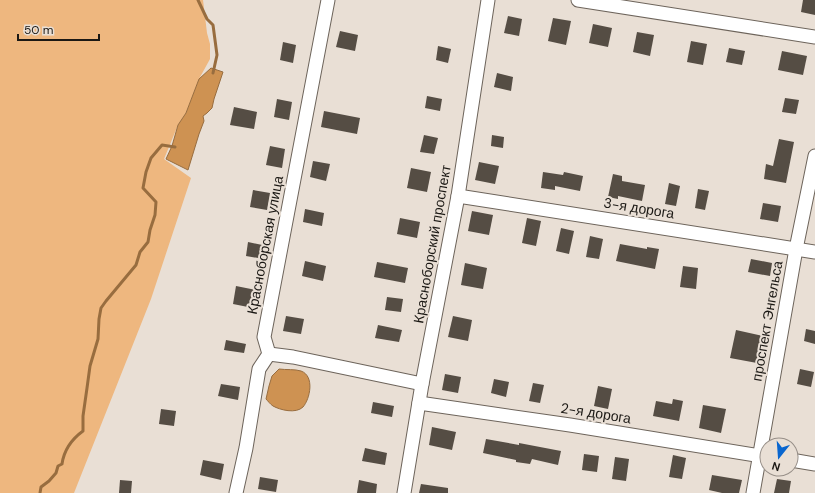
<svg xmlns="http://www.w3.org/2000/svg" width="815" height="493" viewBox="0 0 815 493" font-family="'DM Sans',sans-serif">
  <rect width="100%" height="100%" fill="#e9dfd5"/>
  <path fill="#eeb77f" d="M0 0H203L207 33 210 44V59L199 79 186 113 178 125 164 159 191 178 151 299 74 493H0Z"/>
  <g fill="#ce9252" stroke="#986d3f">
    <path d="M211 68 223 72 214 99 212 108 207 113 203 116 204 121 199 134 188 170 166 159 172 146 178 125 186 113 199 79Z"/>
    <path d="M279 369C286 370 295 369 301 371 315 376 310 399 303 407 296 414 280 410 273 406 270 404 268 401 266 399L269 386 272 376Z"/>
  </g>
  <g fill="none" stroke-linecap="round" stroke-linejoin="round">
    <g stroke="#986d3f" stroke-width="3">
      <path d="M198 0 207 19 213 25 217 55 213 73"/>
      <path d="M40 493 41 487 49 481 56 473 58 466 62 464C64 450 72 439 83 431V416L87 388 90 366 98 339 99 319 101 308 106 301 136 265 140 252 148 242 150 230 155 215 156 202 143 188 146 172 151 158 162 145 175 147"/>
    </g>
  </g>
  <g fill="#554d44">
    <path d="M803 0H815V15L801 12Z"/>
    <path d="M508 16 522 19 519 36 504 33Z"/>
    <path d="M553 18 571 21 566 45 548 41Z"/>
    <path d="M593 24 612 28 608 47 589 43Z"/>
    <path d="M340 31 358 35 355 51 336 47Z"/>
    <path d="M637 32 654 35 650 56 633 52Z"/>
    <path d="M691 41 707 44 703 65 687 62Z"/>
    <path d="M283 42 296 45 293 63 280 60Z"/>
    <path d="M438 46 451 49 448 63 436 60Z"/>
    <path d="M729 48 745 51 742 65 726 62Z"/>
    <path d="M782 51 807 56 803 75 778 70Z"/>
    <path d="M497 73 513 77 511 91 494 87Z"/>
    <path d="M427 96 442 99 440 111 425 108Z"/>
    <path d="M785 98 799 100 796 114 782 112Z"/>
    <path d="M277 99 292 102 289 120 274 117Z"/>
    <path d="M234 107 257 112 254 129 230 125Z"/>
    <path d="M324 111 360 118 357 134 321 127Z"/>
    <path d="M424 135 438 138 434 154 420 152Z"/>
    <path d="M492 135 504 137 503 148 491 146Z"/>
    <path d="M779 139 794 142 786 183 764 179 766 164 773 166Z"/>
    <path d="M270 146 285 149 282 168 266 165Z"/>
    <path d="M313 161 330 164 326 181 310 177Z"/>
    <path d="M479 162 499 166 495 184 475 180Z"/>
    <path d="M411 168 431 172 427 192 407 188Z"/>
    <path d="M543 172 563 175 564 172 583 176 580 191 555 186V190L541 188Z"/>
    <path d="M613 174 622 176V181L645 185 642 201 618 196V199L608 197Z"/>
    <path d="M669 183 680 186 676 206 665 204Z"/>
    <path d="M698 189 709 191 705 210 695 208Z"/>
    <path d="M253 190 270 193 267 210 250 207Z"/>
    <path d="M763 203 781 206 778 222 760 219Z"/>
    <path d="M305 209 324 213 322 226 303 222Z"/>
    <path d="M472 211 493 215 489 235 468 231Z"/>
    <path d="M400 218 420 222 417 238 397 234Z"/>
    <path d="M527 218 541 221 536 246 522 243Z"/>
    <path d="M561 228 574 231 569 254 556 251Z"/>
    <path d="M590 236 603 239 599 259 586 257Z"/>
    <path d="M248 242 267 246 264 259 246 256Z"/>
    <path d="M620 244 647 249V247L659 249 655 269 616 261Z"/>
    <path d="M751 259 772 263 770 276 748 272Z"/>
    <path d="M305 261 326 266 323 281 302 276Z"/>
    <path d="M377 262 408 268 405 283 374 277Z"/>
    <path d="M465 263 487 268 483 289 461 285Z"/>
    <path d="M683 266 698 268 696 289 680 287Z"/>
    <path d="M236 286 256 290 253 308 233 304Z"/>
    <path d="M387 297 403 299 401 312 385 310Z"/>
    <path d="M286 316 304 319 301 334 283 331Z"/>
    <path d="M453 316 472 320 468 341 448 337Z"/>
    <path d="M378 325 402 330 399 342 375 338Z"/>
    <path d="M806 329 815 331V344L804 341Z"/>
    <path d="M736 330 763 336 757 363 730 358Z"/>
    <path d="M226 340 246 344 244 353 224 350Z"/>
    <path d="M800 369 814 372 811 387 797 384Z"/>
    <path d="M445 374 461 377 458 393 442 390Z"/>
    <path d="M494 379 509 382 506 397 491 393Z"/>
    <path d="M533 383 544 385 540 403 529 401Z"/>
    <path d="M221 384 240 387 238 400 218 396Z"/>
    <path d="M598 386 612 389 608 409 594 406Z"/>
    <path d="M673 399 683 401 679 421 653 416 656 401 672 404Z"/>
    <path d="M373 402 394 406 392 417 371 413Z"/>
    <path d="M703 405 726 409 721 433 699 428Z"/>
    <path d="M161 409 176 411 174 426 159 424Z"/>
    <path d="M432 427 456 432 452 450 429 445Z"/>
    <path d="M486 439 519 445V443L561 451 558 465 532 459 530 464 516 462V460L483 453Z"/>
    <path d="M365 448 387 453 385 465 362 461Z"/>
    <path d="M584 454 599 456 597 472 582 470Z"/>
    <path d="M673 455 686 458 682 479 669 477Z"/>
    <path d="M615 457 629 459 626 481 612 479Z"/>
    <path d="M203 460 224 464 221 480 200 475Z"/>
    <path d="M712 475 742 480 739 493H722L709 490Z"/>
    <path d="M260 477 278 480 276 492 258 489Z"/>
    <path d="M777 479 791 481 789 493H774Z"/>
    <path d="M120 480 132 481 131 493H119Z"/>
    <path d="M359 480 377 484 376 493H357Z"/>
    <path d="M421 484 448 488V493H419Z"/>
  </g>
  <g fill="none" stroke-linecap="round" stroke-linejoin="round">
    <defs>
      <g id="street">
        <path d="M578 0 815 37"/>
        <path d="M458 196 815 252"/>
        <path d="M269 354 293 357 422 384"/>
        <path d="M419 403 570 425 767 457"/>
        <path d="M791 460 815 464"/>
        <path d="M236 493 246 448 259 369 269 354 264 337 328 0"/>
        <path d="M404 493 422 384 458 196 488 0"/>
        <path d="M753 493 796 249 815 156"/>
      </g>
    </defs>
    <use href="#street" stroke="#6d645b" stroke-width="15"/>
    <use href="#street" stroke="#fff" stroke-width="13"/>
  </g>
  <g text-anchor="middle" stroke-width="4" stroke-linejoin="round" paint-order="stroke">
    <g font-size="14" fill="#1b1814" stroke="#e9dfd5">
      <text transform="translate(639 208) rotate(9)" y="5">3-я дорога</text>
      <text transform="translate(432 244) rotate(-80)" y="5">Красноборский проспект</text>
      <text transform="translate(265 245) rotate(-79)" y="5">Красноборская улица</text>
      <text transform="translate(767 321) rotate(-80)" y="5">проспект Энгельса</text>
      <text transform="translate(596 413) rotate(9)" y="5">2-я дорога</text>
    </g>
  </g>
  <g transform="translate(779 457) rotate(197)"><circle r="19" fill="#e9dfd5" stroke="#978f88"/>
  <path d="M0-3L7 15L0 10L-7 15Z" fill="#0966cf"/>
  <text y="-6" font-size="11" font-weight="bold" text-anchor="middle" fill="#1b1814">N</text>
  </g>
  <path d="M18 34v6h81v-6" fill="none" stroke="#1b1814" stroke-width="2"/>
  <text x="24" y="34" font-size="12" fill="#1b1814" stroke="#e9dfd5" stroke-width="3" paint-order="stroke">50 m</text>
</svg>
